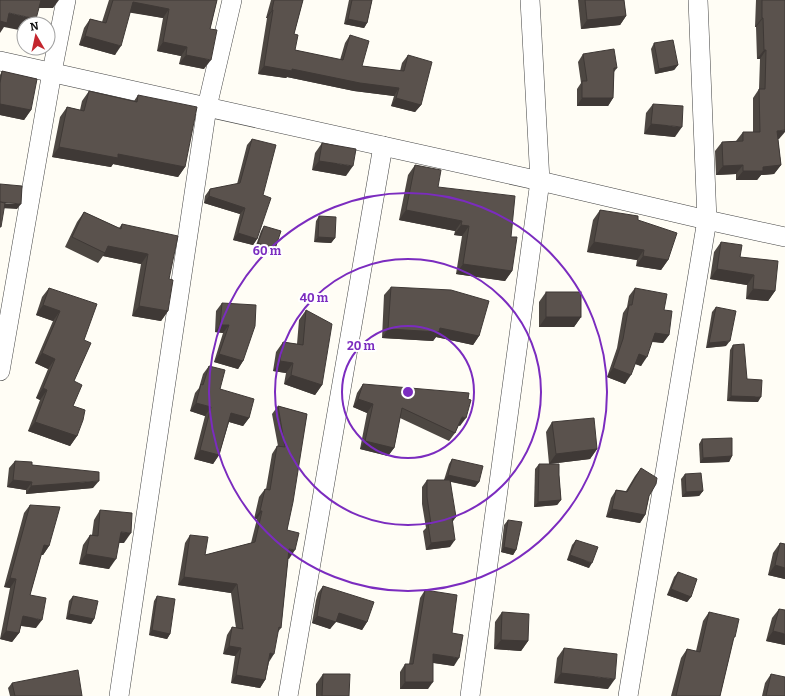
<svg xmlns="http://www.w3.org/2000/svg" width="785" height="696" viewBox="0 0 785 696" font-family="Bitter,serif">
  <rect width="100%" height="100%" fill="#fffdf5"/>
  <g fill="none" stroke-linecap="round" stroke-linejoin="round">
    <defs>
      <g id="minor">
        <path d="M0 61 540 181 707 220 785 237"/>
        <path d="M0 371 52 72 66 0"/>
        <path d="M119 696 207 107 232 0"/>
        <path d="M288 696 383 146"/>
        <path d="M470 696 540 181 530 0"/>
        <path d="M628 696 707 220 698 0"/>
      </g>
    </defs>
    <use href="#minor" stroke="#444" stroke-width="20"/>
    <use href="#minor" stroke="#fff" stroke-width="19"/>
  </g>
  <g fill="#4d4742">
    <path d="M109 0H217L210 29 204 69 179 64 181 56 157 51 163 18 130 12 115 55 79 45 84 28 90 19 102 22Z"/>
    <path d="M271 0H303L294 34 295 50 340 60 345 43 350 35 362 66 400 71 402 63 408 55 421 105 415 112 391 106 394 96 354 91 287 77 286 78 258 74 267 18H266Z"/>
    <path d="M349 0H372L367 23 364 28 344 24Z"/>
    <path d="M578 0H624L626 16 620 25 581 29Z"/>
    <path d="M756 0H785L779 139H778L781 165 774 174 761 175 757 180H736V174L716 175 715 151 722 142 736 141 743 132H753V98L759 89 760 59H757L756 27H755Z"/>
    <path d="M654 43 678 65 674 70 655 74 651 49Z"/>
    <path d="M583 54 617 68 614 72 613 98 608 106H577V89L581 83 578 62Z"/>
    <path d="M2 71 31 110 24 120 0 115V75Z"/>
    <path d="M89 91 134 101 138 95 185 167 178 177 113 164 111 167 52 157 60 117 67 107 80 110 82 101Z"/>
    <path d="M653 104 675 137 644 134 646 113Z"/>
    <path d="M252 139 263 195 257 239 253 245 233 240 240 214 204 203 205 196 210 189 237 184 247 145Z"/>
    <path d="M322 143 346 176 312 170 315 153Z"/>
    <path d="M415 165 438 187 511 237 512 271 505 281 456 274 462 236 454 235 455 231 399 220 408 175Z"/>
    <path d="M600 210 638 220 668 260 661 270 636 266 637 260 587 252 593 220Z"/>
    <path d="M84 212 119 228 122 224 169 279 168 311 161 321 132 316 141 264 103 256 98 263 65 247 77 222Z"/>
    <path d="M319 216 335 238 331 243 314 242 316 221Z"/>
    <path d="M264 226 271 254 255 248 261 231Z"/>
    <path d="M721 242 740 257 775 291 768 301 746 299 747 285 710 279 714 252Z"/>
    <path d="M391 287 479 336 473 345 436 337 433 341 382 338 384 295Z"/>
    <path d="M49 288 84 340 74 381 73 406 77 436 70 446 28 431 40 400 36 398 48 369 35 363 53 321 36 315 42 297Z"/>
    <path d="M635 288 664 310 669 335 663 343 652 342 641 366 635 364 625 384 607 377 617 348 623 313 627 307 629 296Z"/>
    <path d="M546 292 581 317 574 327H539V302Z"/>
    <path d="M222 303 243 361 238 369 214 362 223 333 215 332 216 311Z"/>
    <path d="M716 307 726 346 706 348 712 312Z"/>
    <path d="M306 310 322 385 315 395 284 384 286 373 273 371 276 352 283 342 297 344 299 320Z"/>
    <path d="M733 345 747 379 758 402 727 401 730 350Z"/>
    <path d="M209 366 220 389 249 418 243 426 229 422 219 455 213 464 194 459 205 416 190 411 195 393 199 388 203 374Z"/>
    <path d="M363 384 460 426H458L455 433 449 441 400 418 394 448 388 456 360 449 367 413 353 407 357 393Z"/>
    <path d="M278 406 307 414 287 530 289 559 288 558 281 628 278 632 269 662 265 680 260 688 231 683 235 656 223 654 227 635 232 627 236 628 231 593 178 585 185 543 190 535 205 555 251 543 257 519H254L259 497 265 489H266L272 454 277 446H278L272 414Z"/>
    <path d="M552 422 597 449 590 459 549 464 546 432Z"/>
    <path d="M702 439 732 456 729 462 700 463 699 444Z"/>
    <path d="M452 459 479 482 475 487 451 482 452 522 450 547 426 550 423 531 426 528 422 504V487L427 480H444L449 464Z"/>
    <path d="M15 461 32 465 93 488 26 494V490L7 487 9 468Z"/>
    <path d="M539 464 559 475 561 500 557 505 534 507 535 469Z"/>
    <path d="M641 468 649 496 645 515 640 523 606 517 611 498 616 490 626 491 635 476Z"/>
    <path d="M685 474 703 491 699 496 682 497 681 479Z"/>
    <path d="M30 505 49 546 43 555H41L30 595 36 628 21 626 19 633 12 642 0 639 10 588 4 587 24 513Z"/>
    <path d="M100 510 124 543H119L109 569 79 564 83 545 90 535H92L94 520Z"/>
    <path d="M508 520 516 550 513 555 501 552 504 525Z"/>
    <path d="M576 540 589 568 567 560 572 545Z"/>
    <path d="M780 543 785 544V579L768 575 773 553Z"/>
    <path d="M678 572 691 597 687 602 667 595 674 577Z"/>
    <path d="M323 586 367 622 362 630 336 621 330 629 312 623 316 600 318 593Z"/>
    <path d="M425 590 452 633 454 666 433 663 428 689H400V672L405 664H409L420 598Z"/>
    <path d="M73 596 94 619 91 624 66 619 69 601Z"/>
    <path d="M157 596 170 634 167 639 149 635 154 601Z"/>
    <path d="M779 609 785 645 766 641 772 618Z"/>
    <path d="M502 612 528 641 521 651 494 649 495 622Z"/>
    <path d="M709 612 733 641 720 696H671L681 658 687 649 696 651 703 621Z"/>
    <path d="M564 648 608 689 554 683 557 658Z"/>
    <path d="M323 674 349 696H316V684Z"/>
    <path d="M771 674 785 696H762L765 683Z"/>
    <path d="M12 683 82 696H10L8 688Z"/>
  </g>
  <g fill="#3f3936">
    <path d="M38 0H59L53 8H33Z"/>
    <path d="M133 2 169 9 163 18 126 12Z"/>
    <path d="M272 10H273L267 18H266Z"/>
    <path d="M9 13 36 19 33 24H24V31L4 27 0 33V21Z"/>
    <path d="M626 16 620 25 581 29 587 20Z"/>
    <path d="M762 18H763L756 27H755Z"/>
    <path d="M348 19 367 23 364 28 344 24Z"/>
    <path d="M85 36 121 46 115 55 79 45Z"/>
    <path d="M163 42 187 47 181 56 157 51Z"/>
    <path d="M764 50H766L760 59H757Z"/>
    <path d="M186 55 211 60 204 69 179 64Z"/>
    <path d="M678 65 674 70 655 74 659 69Z"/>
    <path d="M264 66 292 69 399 88 394 96 354 91 287 77 286 78 258 74Z"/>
    <path d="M396 98 421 105 415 112 391 106Z"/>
    <path d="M582 98H613L608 106H577Z"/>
    <path d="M0 104 31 110 24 120 0 115Z"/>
    <path d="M651 124 682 127 675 137 644 134Z"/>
    <path d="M785 130V132L779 139 771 140 777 131Z"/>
    <path d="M59 147 118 154 185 167 178 177 113 164 111 167 52 157Z"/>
    <path d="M319 161 353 166 346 176 312 170Z"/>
    <path d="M743 165 736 174 716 175 723 166Z"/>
    <path d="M781 165 774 174 761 175 757 180H736L743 171 763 167Z"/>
    <path d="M209 196 245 208 240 214 204 203Z"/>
    <path d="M0 203 21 204 17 209 0 208Z"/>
    <path d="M406 210 462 221 455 231 399 220Z"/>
    <path d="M461 225 469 226 462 236 454 235Z"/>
    <path d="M238 233 257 239 253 245 233 240Z"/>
    <path d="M318 237 335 238 331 243 314 242Z"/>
    <path d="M594 242 644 250 637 260 587 252Z"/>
    <path d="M258 243 275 249 271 254 255 248Z"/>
    <path d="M108 246 148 254 141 264 103 256Z"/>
    <path d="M643 256 668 260 661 270 636 266Z"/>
    <path d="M463 264 512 271 505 281 456 274Z"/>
    <path d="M717 269 754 275 747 285 710 279Z"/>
    <path d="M753 289 775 291 768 301 746 299Z"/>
    <path d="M43 305 60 311 53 321 36 315Z"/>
    <path d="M139 306 168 311 161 321 132 316Z"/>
    <path d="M546 317H581L574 327H539Z"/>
    <path d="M220 325H229L223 333 215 332Z"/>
    <path d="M440 328 479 336 473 345 436 337 433 341 382 338 388 329Z"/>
    <path d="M655 333 669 335 663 343 649 341Z"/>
    <path d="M730 341 726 346 706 348 709 343Z"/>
    <path d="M42 353 55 359 48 369 35 363Z"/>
    <path d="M219 354 243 361 238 369 214 362Z"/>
    <path d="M639 354 647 357 641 366 633 363Z"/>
    <path d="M280 361 293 363 286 373 273 371Z"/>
    <path d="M613 368 631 375 625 384 607 377Z"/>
    <path d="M291 375 322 385 315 395 284 384Z"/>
    <path d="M43 388 47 390 40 400 36 398Z"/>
    <path d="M731 396 761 397 758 402 727 401Z"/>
    <path d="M358 399 373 404 367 413 353 407Z"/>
    <path d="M196 403 211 407 205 416 190 411Z"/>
    <path d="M231 413 249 418 243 426 226 421Z"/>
    <path d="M462 417 466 418 460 426 457 425Z"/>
    <path d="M35 422 77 436 70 446 28 431Z"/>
    <path d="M365 441 394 448 388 456 360 449Z"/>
    <path d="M597 449 590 459 549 464 556 454Z"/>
    <path d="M200 450 219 455 213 464 194 459Z"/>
    <path d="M732 456 729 462 700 463 703 458Z"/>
    <path d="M448 475 479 482 475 487 444 480Z"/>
    <path d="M13 480 32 482 26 490 7 487Z"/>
    <path d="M99 481 93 488 26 494 31 486Z"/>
    <path d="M703 491 699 496 682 497 686 492Z"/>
    <path d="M561 500 557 505 534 507 538 502Z"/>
    <path d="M612 509 645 515 640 523 606 517Z"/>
    <path d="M260 511H262L257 519H254Z"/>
    <path d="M456 517 451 524 452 518Z"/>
    <path d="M121 532 131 533 124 543 114 542Z"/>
    <path d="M455 540 450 547 426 550 431 543Z"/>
    <path d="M44 545 49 546 43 555 38 554Z"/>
    <path d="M504 547 516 550 513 555 501 552Z"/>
    <path d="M289 549 295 550 289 559 283 557Z"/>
    <path d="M86 554 116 559 109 569 79 564Z"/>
    <path d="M570 555 592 563 589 568 567 560Z"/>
    <path d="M775 565 785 568V579L768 575Z"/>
    <path d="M184 577 237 584 231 593 178 585Z"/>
    <path d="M10 578 16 579 10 588 4 587Z"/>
    <path d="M671 589 691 597 687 602 667 595Z"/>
    <path d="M339 613 367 622 362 630 333 621Z"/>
    <path d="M69 614 94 619 91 624 66 619Z"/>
    <path d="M23 616 42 620 36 628 17 625Z"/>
    <path d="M317 616 336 622 330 629 312 623Z"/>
    <path d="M152 630 170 634 167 639 149 635Z"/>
    <path d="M6 631 19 633 12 642 0 639Z"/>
    <path d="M773 631 785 634V645L766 641Z"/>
    <path d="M501 640 528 641 521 651 494 649Z"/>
    <path d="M229 646 241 648 235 656 223 654Z"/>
    <path d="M270 653 274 654 269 662Z"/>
    <path d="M433 654 459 658 454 666 428 662Z"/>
    <path d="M561 673 615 679 608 689 554 683Z"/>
    <path d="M236 675 265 680 260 688 231 683Z"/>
    <path d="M405 682H433L428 689H400Z"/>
  </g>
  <g fill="#5a524d" stroke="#3f3936">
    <path d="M0 0H41L36 19 9 13 7 23 0 21Z"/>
    <path d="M113 0H217L210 29 217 30 211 60 186 55 187 47 163 42 169 9 133 2 121 46 85 36 90 19 106 23Z"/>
    <path d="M274 0H303L294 34 298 35 295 50 343 60 350 35 369 41 362 66 404 71 408 55 432 62 421 105 396 98 399 88 360 83 292 69V71L264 66 273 10H272Z"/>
    <path d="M352 0H372L367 23 348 19Z"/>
    <path d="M585 0H624L626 16 587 20Z"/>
    <path d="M762 0H785V130L777 131 781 165 763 167V171H743V165L723 166 722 142 743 141V132H760L759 89H765L766 50H764L763 18H762Z"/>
    <path d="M673 40 678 65 659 69 654 43Z"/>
    <path d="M614 49 617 68H614L613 98H582V81H587L583 54Z"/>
    <path d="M2 71 37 79 31 110 0 104V83Z"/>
    <path d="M89 91 137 102 138 95 197 107 185 167 118 154V158L59 147 67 107 84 111Z"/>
    <path d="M653 104 683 106 682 127 651 124Z"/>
    <path d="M252 139 276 145 263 195 271 198 257 239 238 233 245 208 209 196 210 189 240 183Z"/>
    <path d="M322 143 356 149 353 166 319 161Z"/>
    <path d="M415 165 441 170 438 187 515 196 511 237H517L512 271 463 264 469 226 461 225 462 221 406 210Z"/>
    <path d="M0 184 22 186 21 204 0 202Z"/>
    <path d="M0 202 5 203 1 227H0Z"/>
    <path d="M600 210 638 216V220L677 233 668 260 643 256 644 250 594 242Z"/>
    <path d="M84 212 121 229 122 224 178 236 169 279 173 280 168 311 139 306 148 254 108 246 105 253 72 237Z"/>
    <path d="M319 216 336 217 335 238 318 237Z"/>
    <path d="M264 226 281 231 275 249 258 243Z"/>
    <path d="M721 242 742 245 740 257 778 261 775 291 753 289 754 275 717 269Z"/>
    <path d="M391 287 451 290 489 301 479 336 440 328 439 332 388 329Z"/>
    <path d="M49 288 97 304 84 340 91 343 74 381 82 385 73 406 85 410 83 420 77 436 35 422 47 390 43 388 55 359 42 353 60 311 43 305Z"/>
    <path d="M635 288 667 294 664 310 672 311 669 335 655 333 647 357 639 354 631 375 613 368 623 339 629 305H632Z"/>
    <rect x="546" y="292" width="35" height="25"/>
    <path d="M222 303 256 305 255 326 243 361 219 354 229 325H220Z"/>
    <path d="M716 307 736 311 730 341 709 343Z"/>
    <path d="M306 310 332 324 322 385 291 375 293 363 280 361 283 342 303 345Z"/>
    <path d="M744 344 747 379 762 380 761 397 731 396 733 345Z"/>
    <path d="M209 366 225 370 220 389 254 399 249 418 231 413 219 455 200 450 211 407 196 403 201 384 203 385Z"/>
    <path d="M363 384 469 393 468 399 471 400 466 418 462 417 455 433 402 408 394 448 365 441 373 404 358 399Z"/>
    <path d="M278 406 307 414 293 502 287 530 299 533 295 550 289 549 281 628 279 627 274 654 270 653 265 680 236 675 241 648 229 646 232 627 243 629 237 584 184 577 190 535 208 537 205 555 255 542 262 511H260L265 489 270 490 277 446 285 447Z"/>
    <path d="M594 418 597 449 556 454 552 422Z"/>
    <path d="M732 438V456L703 458 702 439Z"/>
    <path d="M452 459 483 466 479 482 448 475Z"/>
    <path d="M15 461 32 462V465L99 472V481L31 486 32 482 13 480Z"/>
    <path d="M539 464H559V475L561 500 538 502Z"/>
    <path d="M641 468 657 478 656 484 649 496 645 515 612 509 616 490 627 492Z"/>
    <path d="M701 473 703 491 686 492 685 474Z"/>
    <path d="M427 480H450L456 517 452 518 455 540 431 543 428 524H431L427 497Z"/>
    <path d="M30 505 60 507 49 546 44 545 30 595 46 598 42 620 23 616 19 633 6 631 16 579 10 578Z"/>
    <path d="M100 510 132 513 131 533 121 532 116 559 86 554 90 535 98 536Z"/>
    <path d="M508 520 522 522 516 550 504 547Z"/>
    <path d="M576 540 598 547 592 563 570 555Z"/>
    <path d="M780 543 785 544V568L775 565Z"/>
    <path d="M678 572 697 579 691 597 671 589Z"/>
    <path d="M323 586 374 602 367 622 339 613 336 622 317 616 321 593Z"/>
    <path d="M425 590 457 595 452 633 463 635 459 658 433 654V682H405V664H413Z"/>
    <path d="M73 596 98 601 94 619 69 614Z"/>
    <path d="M157 596 175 599 170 634 152 630Z"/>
    <path d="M779 609 785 610V634L773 631Z"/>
    <path d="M502 612 529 614 528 641 501 640Z"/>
    <path d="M709 612 739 619 735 637H734L720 696H676L687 649 700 652Z"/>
    <path d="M564 648 617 654 615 679 561 673Z"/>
    <path d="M78 670 82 696H15L12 683Z"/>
    <path d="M323 674H350L349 696H322Z"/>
    <path d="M771 674 785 677V696H766Z"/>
  </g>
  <g fill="none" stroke="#7b2cbf" stroke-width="2">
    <circle cx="408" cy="392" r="66"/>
    <circle cx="408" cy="392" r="133"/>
    <circle cx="408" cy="392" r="199"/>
  </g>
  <circle cx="408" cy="392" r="6" fill="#7b2cbf" stroke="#fff" stroke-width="2"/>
  <g font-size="12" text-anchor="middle" font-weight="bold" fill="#7b2cbf" stroke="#fff" stroke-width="4" stroke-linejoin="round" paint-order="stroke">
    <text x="267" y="255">60 m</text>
    <text x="314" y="302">40 m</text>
    <text x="361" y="350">20 m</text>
  </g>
  <g transform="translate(36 36) rotate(351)"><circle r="19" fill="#ffffff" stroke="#a0a0a0"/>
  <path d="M0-3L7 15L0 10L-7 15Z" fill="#c4262e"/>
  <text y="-6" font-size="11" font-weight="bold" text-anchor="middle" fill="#111111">N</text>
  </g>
</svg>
